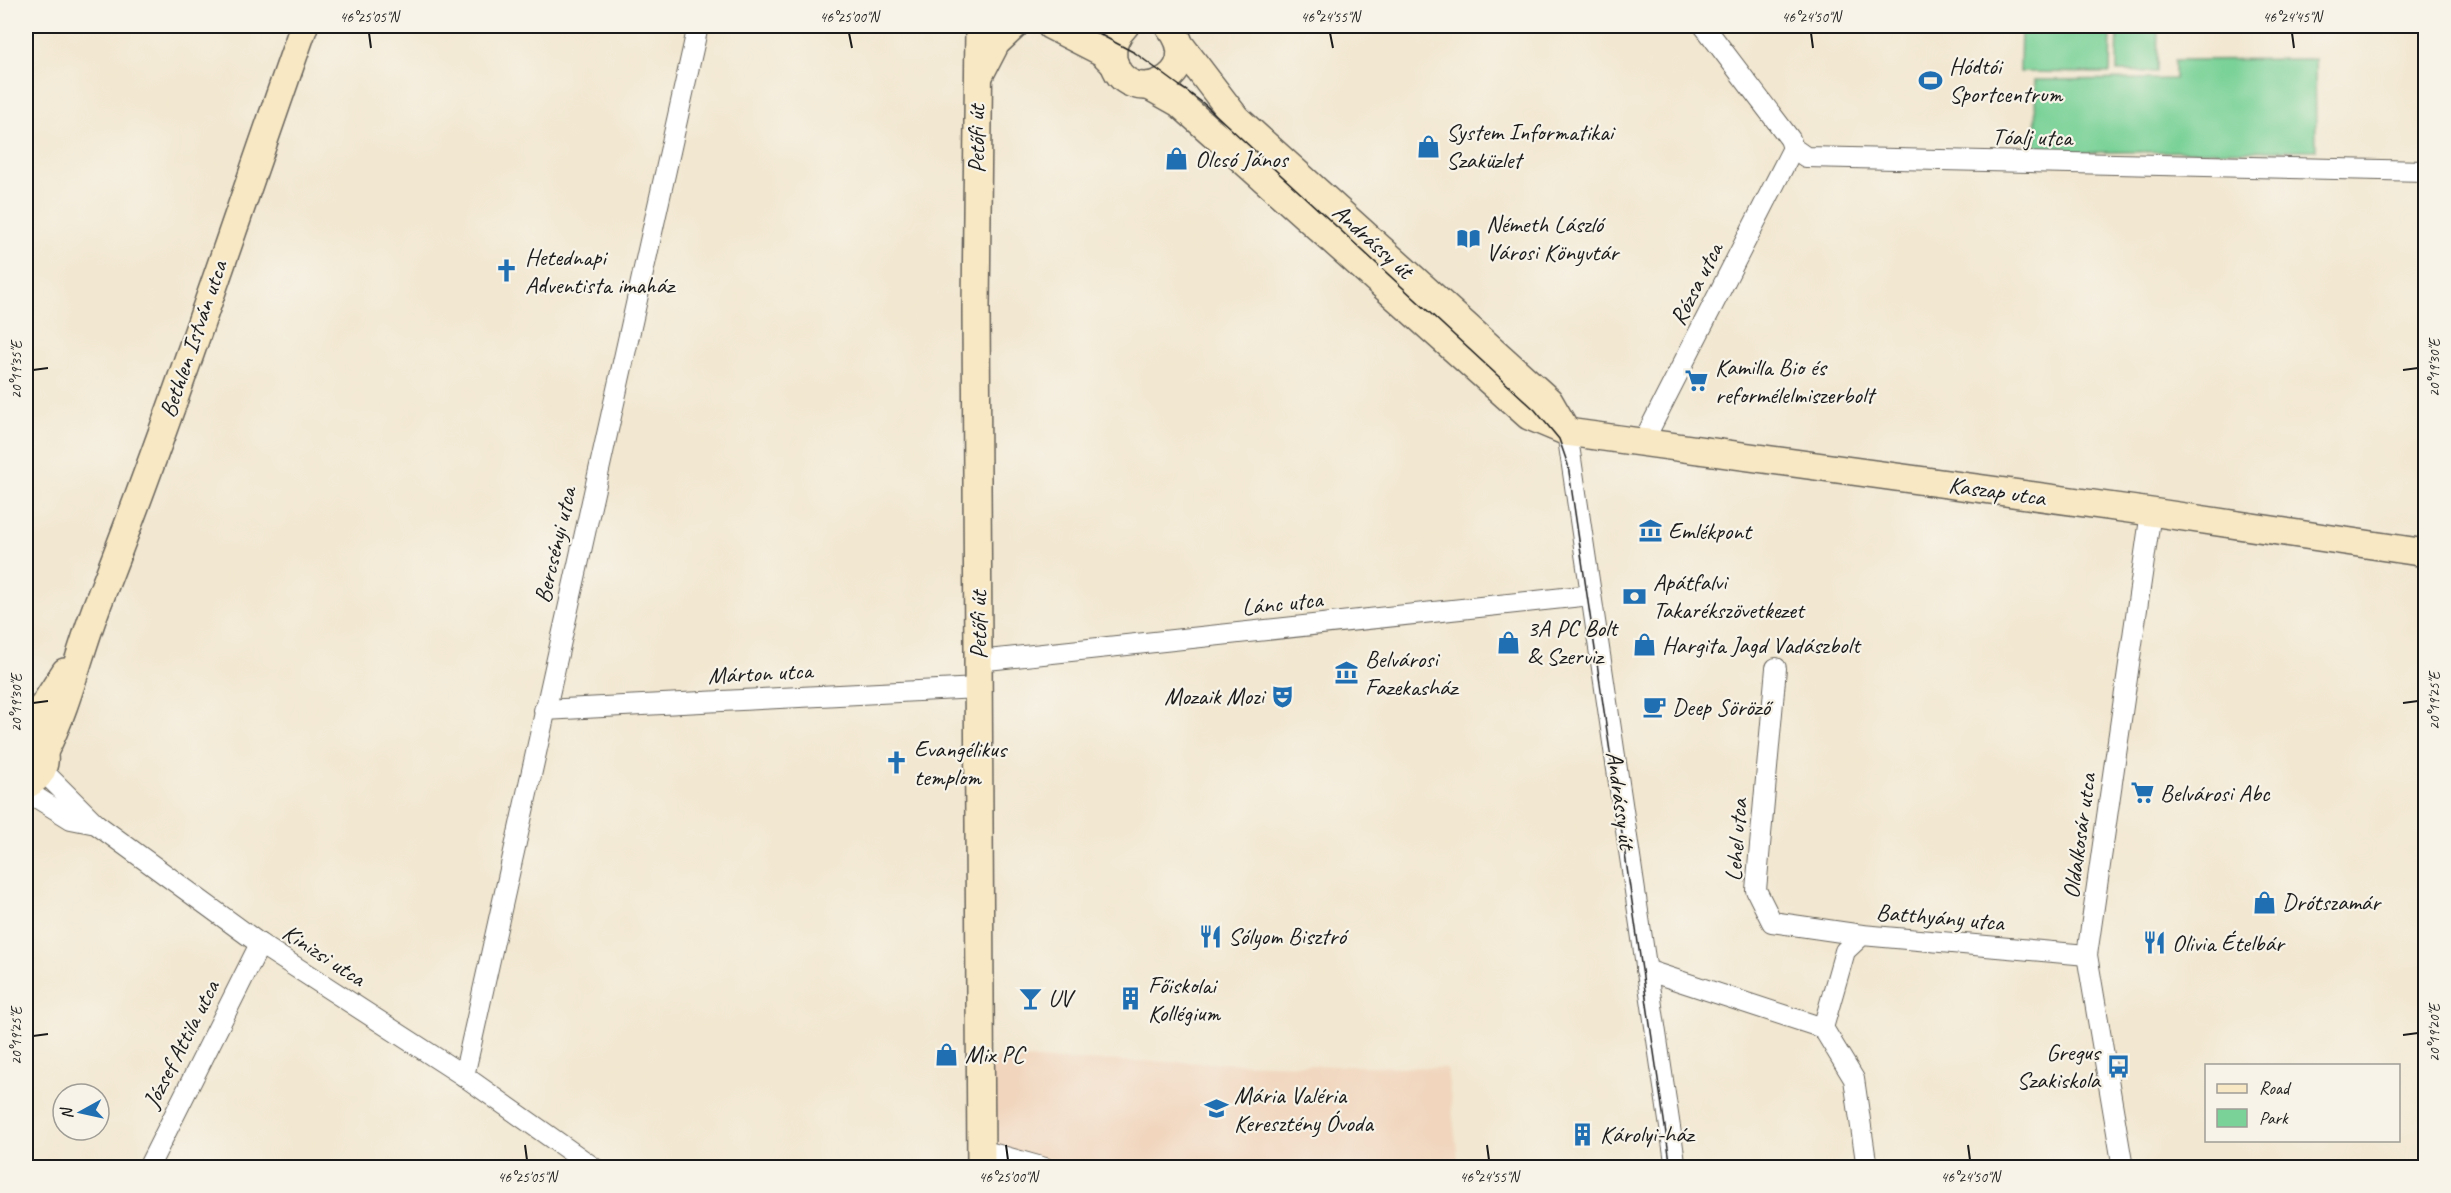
<svg xmlns="http://www.w3.org/2000/svg" width="2451" height="1193" viewBox="0 0 2451 1193" font-family="Caveat,sans-serif">
  <rect width="100%" height="100%" fill="#f7f3e8"/>
  <filter id="ink" filterUnits="userSpaceOnUse"><feTurbulence type="fractalNoise" baseFrequency=".0167" numOctaves="2"/><feDisplacementMap in="SourceGraphic" scale="12" xChannelSelector="R" yChannelSelector="G"/><feConvolveMatrix kernelMatrix="1 2 1 2 8 2 1 2 1" color-interpolation-filters="sRGB"/></filter>
  <filter id="wash" filterUnits="userSpaceOnUse"><feTurbulence type="fractalNoise" baseFrequency=".008" numOctaves="4" result="noise"/><feDisplacementMap in="SourceGraphic" scale="24" xChannelSelector="R" yChannelSelector="G"/><feGaussianBlur stdDeviation="1.35" result="paint"/><feColorMatrix in="noise" values="0 0 0 0 0 0 0 0 0 0 0 0 0 0 0 0 0 1.4 0 .05"/><feComposite in="paint" operator="in"/></filter>
  <g filter="url(#wash)">
    <rect width="100%" height="100%" fill="#f2e7d0"/>
    <path fill="#f1d5bd" d="M980 1058 1447 1068 1459 1167H1045L981 1150Z"/>
    <g fill="#7ad298" stroke="#4b775a" stroke-width="1.5">
      <path d="M2021 26H2111L2110 73 2020 72Z"/>
      <path d="M2118 26H2158L2157 72 2117 71Z"/>
      <path d="M2315 59 2316 150 2036 153 2035 80 2175 79V60Z"/>
    </g>
  </g>
  <g filter="url(#ink)">
    <g fill="none" stroke-linecap="round" stroke-linejoin="round">
      <defs>
        <g id="street">
          <path d="M1704 26 1790 139 1793 148 1806 157 2426 171"/>
          <path d="M1567 432 1676 1168"/>
          <path d="M1643 442 1793 148"/>
          <path d="M978 661 1591 595"/>
          <path d="M1776 668 1756 890 1772 922 1862 935"/>
          <path d="M544 710 978 688"/>
          <path d="M42 770 96 824"/>
          <path d="M26 791 71 819 96 824 260 944 464 1076 594 1168"/>
          <path d="M1646 970 1823 1028 1845 951 1862 935 2087 955"/>
          <path d="M1823 1028 1854 1079 1867 1168"/>
          <path d="M464 1076 698 26"/>
          <path d="M981 1150 1045 1168"/>
          <path d="M148 1168 260 944"/>
          <path d="M2123 1168 2087 955 2151 512"/>
        </g>
        <g id="secondary">
          <path d="M979 26 976 309 981 1168"/>
          <path d="M1051 26 1102 52 1115 65"/>
          <path d="M1125 26C1116 35 1111 46 1113 59 1124 113 1212 77 1169 26"/>
          <path d="M1181 46 1236 118 1549 401 1567 432"/>
          <path d="M979 76 996 43 1014 26"/>
          <path d="M1149 86 1179 103 1529 416 1567 432 2151 512 2426 553"/>
          <path d="M26 726 44 705 65 672"/>
          <path d="M44 752C68 705 79 652 98 603 173 413 236 218 304 26"/>
          <path d="M26 785C46 776 51 752 34 737"/>
        </g>
      </defs>
      <use href="#street" stroke="#67635b" stroke-width="22"/>
      <use href="#secondary" stroke="#67635b" stroke-width="30"/>
      <use href="#street" stroke="#fff" stroke-width="20"/>
      <use href="#secondary" stroke="#f8e8c3" stroke-width="27"/>
      <path stroke="#1c1c1c" stroke-width="1.5" d="M1084 26 1135 53 1203 103 1535 410 1559 439 1568 465 1671 1168"/>
    </g>
  </g>
  <path fill="none" stroke="#1c1c1c" stroke-width="2" d="M369 33 371 48M849 33 852 48M1330 33 1333 48M1811 33 1813 48M2292 33 2294 48M33 370 48 368M2403 370 2418 368M33 703 48 701M2403 703 2418 701M2403 1035 2418 1033M33 1036 48 1034M525 1145 527 1160M1006 1145 1008 1160M1487 1145 1489 1160M1968 1145 1970 1160"/>
  <defs>
    <symbol id="stadium-bare" viewBox="-9 -9 18 18"><path d="M0-5a6.5 5 0 1 0 0 10a6.5 5 0 1 0 0-10ZM-3.5-1.8h7v3.6h-7Z" fill="#1f6fb2" stroke="#f7f3e8" stroke-width="2.5" paint-order="stroke"/></symbol>
    <symbol id="shop-bare" viewBox="-9 -9 18 18"><path d="M-5-2.5h2.3a2.7 3.5 0 0 1 5.4 0H5L5.5 6h-11ZM-1.5-2.5h3a1.5 2.3 0 0 0-3 0Z" fill="#1f6fb2" stroke="#f7f3e8" stroke-width="2.5" paint-order="stroke"/></symbol>
    <symbol id="library-bare" viewBox="-9 -9 18 18"><path d="M-6-4Q-3-5.5-.7-3.5V5Q-3 3-6 4ZM6-4Q3-5.5 .7-3.5V5Q3 3 6 4Z" fill="#1f6fb2" stroke="#f7f3e8" stroke-width="2.5" paint-order="stroke"/></symbol>
    <symbol id="church-bare" viewBox="-9 -9 18 18"><path d="M-1.2-6h2.4v3.5h3.3v2.4h-3.3V6h-2.4V-.1h-3.3v-2.4h3.3Z" fill="#1f6fb2" stroke="#f7f3e8" stroke-width="2.5" paint-order="stroke"/></symbol>
    <symbol id="supermarket-bare" viewBox="-9 -9 18 18"><path d="M-6-5.5h2.5l.6 2H6L4.5 2H-2.5L-4.4-4H-6ZM-1.5 3.2a1.3 1.3 0 1 0 .1 0ZM3 3.2a1.3 1.3 0 1 0 .1 0Z" fill="#1f6fb2" stroke="#f7f3e8" stroke-width="2.5" paint-order="stroke"/></symbol>
    <symbol id="museum-bare" viewBox="-9 -9 18 18"><path d="M0-6L6-3V-2H-6V-3ZM-5-1h2V3h-2ZM-1-1h2V3h-2ZM3-1h2V3H3ZM-6 4H6V6H-6Z" fill="#1f6fb2" stroke="#f7f3e8" stroke-width="2.5" paint-order="stroke"/></symbol>
    <symbol id="bank-bare" viewBox="-9 -9 18 18"><path d="M-6-4H6V4H-6ZM0-2.3a2.3 2.3 0 1 0 0 4.6a2.3 2.3 0 1 0 0-4.6Z" fill="#1f6fb2" stroke="#f7f3e8" stroke-width="2.5" paint-order="stroke"/></symbol>
    <symbol id="theatre-bare" viewBox="-9 -9 18 18"><path d="M-5-5.5Q0-4 5-5.5V0Q5 5 0 6Q-5 5-5 0ZM-3.3-2.5H-1v1.5H-3.3ZM1-2.5H3.3v1.5H1ZM-2.8 1Q0 5.5 2.8 1Z" fill="#1f6fb2" stroke="#f7f3e8" stroke-width="2.5" paint-order="stroke"/></symbol>
    <symbol id="cafe-bare" viewBox="-9 -9 18 18"><path d="M-5.5-4.5H6V0H3Q3 3.5 0 3.5H-2.5Q-5.5 3.5-5.5 0ZM3-3.2v2h1.7v-2ZM-6 4.5H4V6H-6Z" fill="#1f6fb2" stroke="#f7f3e8" stroke-width="2.5" paint-order="stroke"/></symbol>
    <symbol id="restaurant-bare" viewBox="-9 -9 18 18"><path d="M-5-6h1v4h1v-4h1v4h1v-4h1v5L-1.5 .5V6h-2V.5L-5-1ZM5-6V6H3V1.5H1.5Q1.5-4 5-6Z" fill="#1f6fb2" stroke="#f7f3e8" stroke-width="2.5" paint-order="stroke"/></symbol>
    <symbol id="bar-bare" viewBox="-9 -9 18 18"><path d="M-6-5H6L.8 .8V4.5H3.5V6h-7V4.5H-.8V.8Z" fill="#1f6fb2" stroke="#f7f3e8" stroke-width="2.5" paint-order="stroke"/></symbol>
    <symbol id="building-bare" viewBox="-9 -9 18 18"><path d="M-4-6H4V6H1V3H-1V6H-4ZM-2.5-4.3h1.7v1.8h-1.7ZM.8-4.3h1.7v1.8H.8ZM-2.5-1h1.7V.8h-1.7ZM.8-1h1.7V.8H.8Z" fill="#1f6fb2" stroke="#f7f3e8" stroke-width="2.5" paint-order="stroke"/></symbol>
    <symbol id="bus-bare" viewBox="-9 -9 18 18"><path d="M-5-6H5V4H4V6H2V4H-2V6H-4V4H-5ZM-3.5-4V0h7V-4ZM-3.5 1.2v1.5H-2V1.2ZM2 1.2v1.5H3.5V1.2Z" fill="#1f6fb2" stroke="#f7f3e8" stroke-width="2.5" paint-order="stroke"/></symbol>
    <symbol id="school-bare" viewBox="-9 -9 18 18"><path d="M0-5L7-2L0 1L-7-2ZM-4 1L0 2.5L4 1V4Q0 6-4 4Z" fill="#1f6fb2" stroke="#f7f3e8" stroke-width="2.5" paint-order="stroke"/></symbol>
  </defs>
  <g fill-rule="evenodd">
    <use href="#stadium-bare" x="1914" y="64" width="33" height="33"/>
    <use href="#shop-bare" x="1412" y="130" width="33" height="33"/>
    <use href="#shop-bare" x="1160" y="142" width="33" height="33"/>
    <use href="#library-bare" x="1452" y="222" width="33" height="33"/>
    <use href="#church-bare" x="490" y="254" width="33" height="33"/>
    <use href="#supermarket-bare" x="1680" y="364" width="33" height="33"/>
    <use href="#museum-bare" x="1634" y="514" width="33" height="33"/>
    <use href="#bank-bare" x="1618" y="580" width="33" height="33"/>
    <use href="#shop-bare" x="1492" y="626" width="33" height="33"/>
    <use href="#shop-bare" x="1628" y="628" width="33" height="33"/>
    <use href="#museum-bare" x="1330" y="656" width="33" height="33"/>
    <use href="#theatre-bare" x="1266" y="680" width="33" height="33"/>
    <use href="#cafe-bare" x="1638" y="690" width="33" height="33"/>
    <use href="#church-bare" x="880" y="746" width="33" height="33"/>
    <use href="#supermarket-bare" x="2126" y="776" width="33" height="33"/>
    <use href="#shop-bare" x="2248" y="886" width="33" height="33"/>
    <use href="#restaurant-bare" x="1194" y="920" width="33" height="33"/>
    <use href="#restaurant-bare" x="2138" y="926" width="33" height="33"/>
    <use href="#bar-bare" x="1014" y="982" width="33" height="33"/>
    <use href="#building-bare" x="1114" y="982" width="33" height="33"/>
    <use href="#shop-bare" x="930" y="1038" width="33" height="33"/>
    <use href="#bus-bare" x="2102" y="1050" width="33" height="33"/>
    <use href="#school-bare" x="1200" y="1092" width="33" height="33"/>
    <use href="#building-bare" x="1566" y="1118" width="33" height="33"/>
  </g>
  <g text-anchor="middle" stroke-width="4.5" stroke-linejoin="round" paint-order="stroke">
    <g font-size="24" fill="#1c1c1c" stroke="#f7f3e8" text-anchor="start">
      <text x="1949" y="74">Hódtói<tspan x="1949" dy="28">Sportcentrum</tspan></text>
      <text x="1446" y="140">System Informatikai<tspan x="1446" dy="28">Szaküzlet</tspan></text>
      <text x="1195" y="167">Olcsó János</text>
      <text x="1486" y="232">Németh László<tspan x="1486" dy="28">Városi Könyvtár</tspan></text>
      <text x="525" y="265">Hetednapi<tspan x="525" dy="28">Adventista imaház</tspan></text>
      <text x="1715" y="375">Kamilla Bio és<tspan x="1715" dy="28">reformélelmiszerbolt</tspan></text>
      <text x="1668" y="539">Emlékpont</text>
      <text x="1653" y="590">Apátfalvi<tspan x="1653" dy="28">Takarékszövetkezet</tspan></text>
      <text x="1527" y="636">3A PC Bolt<tspan x="1527" dy="28">&amp; Szerviz</tspan></text>
      <text x="1662" y="653">Hargita Jagd Vadászbolt</text>
      <text x="1365" y="667">Belvárosi<tspan x="1365" dy="28">Fazekasház</tspan></text>
      <text x="1264" y="704" text-anchor="end">Mozaik Mozi</text>
      <text x="1672" y="715">Deep Söröző</text>
      <text x="914" y="757">Evangélikus<tspan x="914" dy="28">templom</tspan></text>
      <text x="2160" y="801">Belvárosi Abc</text>
      <text x="2282" y="910">Drótszamár</text>
      <text x="1228" y="944">Sólyom Bisztró</text>
      <text x="2172" y="951">Olivia Ételbár</text>
      <text x="1148" y="993">Főiskolai<tspan x="1148" dy="28">Kollégium</tspan></text>
      <text x="1048" y="1006">UV</text>
      <text x="2100" y="1060" text-anchor="end">Gregus<tspan x="2100" dy="28">Szakiskola</tspan></text>
      <text x="965" y="1062">Mix PC</text>
      <text x="1234" y="1103">Mária Valéria<tspan x="1234" dy="28">Keresztény Óvoda</tspan></text>
      <text x="1600" y="1142">Károlyi-ház</text>
    </g>
    <g font-size="24" fill="#1c1c1c" stroke="#f7f3e8">
      <text transform="translate(2032 137) rotate(1)" y="8">Tóalj utca</text>
      <text transform="translate(976 139) rotate(-90)" y="8">Petőfi út</text>
      <text transform="translate(1373 241) rotate(42)" y="8">Andrássy út</text>
      <text transform="translate(1696 284) rotate(-63)" y="8">Rózsa utca</text>
      <text transform="translate(193 339) rotate(-71)" y="8">Bethlen István utca</text>
      <text transform="translate(1997 491) rotate(8)" y="8">Kaszap utca</text>
      <text transform="translate(555 545) rotate(-77)" y="8">Bercsényi utca</text>
      <text transform="translate(1282 603) rotate(-6)" y="8">Lánc utca</text>
      <text transform="translate(978 625) rotate(-90)" y="8">Petőfi út</text>
      <text transform="translate(760 673) rotate(-3)" y="8">Márton utca</text>
      <text transform="translate(1621 800) rotate(82)" y="8">Andrássy út</text>
      <text transform="translate(2079 836) rotate(-82)" y="8">Oldalkosár utca</text>
      <text transform="translate(1736 840) rotate(-86)" y="8">Lehel utca</text>
      <text transform="translate(1940 917) rotate(5)" y="8">Batthyány utca</text>
      <text transform="translate(324 955) rotate(33)" y="8">Kinizsi utca</text>
      <text transform="translate(181 1044) rotate(-63)" y="8">József Attila utca</text>
    </g>
  </g>
  <rect width="2451" height="1193" fill="none" stroke="#f7f3e8" stroke-width="66"/>
  <rect x="2205" y="1064" width="195" height="78" fill="#f7f3e8" stroke="#9f9d96" stroke-width="1.5"/>
  <rect x="2217" y="1084" width="30" height="9" fill="#f8e8c3" stroke="#9f9d96" stroke-width="1.5"/>
  <text x="2259" y="1094" font-size="18" fill="#1c1c1c">Road</text>
  <rect x="2217" y="1109" width="30" height="18" fill="#7ad298" stroke="#9f9d96" stroke-width="1.5"/>
  <text x="2259" y="1124" font-size="18" fill="#1c1c1c">Park</text>
  <g transform="translate(81 1112) rotate(262)"><circle r="28" fill="#f7f3e8" stroke="#9f9d96" stroke-width="1.5"/>
  <path d="M0-4.5L10 22L0 15L-10 22Z" fill="#1f6fb2"/>
  <text y="-9" font-size="16" font-weight="bold" text-anchor="middle" fill="#1c1c1c">N</text>
  </g>
  <rect x="33" y="33" width="2385" height="1127" fill="none" stroke="#1c1c1c" stroke-width="2"/>
  <g font-size="15" text-anchor="middle" fill="#1c1c1c">
    <text x="369" y="22">46°25'05"N</text>
    <text x="849" y="22">46°25'00"N</text>
    <text x="1330" y="22">46°24'55"N</text>
    <text x="1811" y="22">46°24'50"N</text>
    <text x="2292" y="22">46°24'45"N</text>
    <text transform="translate(2434 368) rotate(-90)" y="5">20°19'30"E</text>
    <text transform="translate(16 370) rotate(-90)" y="5">20°19'35"E</text>
    <text transform="translate(2434 701) rotate(-90)" y="5">20°19'25"E</text>
    <text transform="translate(16 703) rotate(-90)" y="5">20°19'30"E</text>
    <text transform="translate(2434 1033) rotate(-90)" y="5">20°19'20"E</text>
    <text transform="translate(16 1036) rotate(-90)" y="5">20°19'25"E</text>
    <text x="527" y="1182">46°25'05"N</text>
    <text x="1008" y="1182">46°25'00"N</text>
    <text x="1489" y="1182">46°24'55"N</text>
    <text x="1970" y="1182">46°24'50"N</text>
  </g>
</svg>
